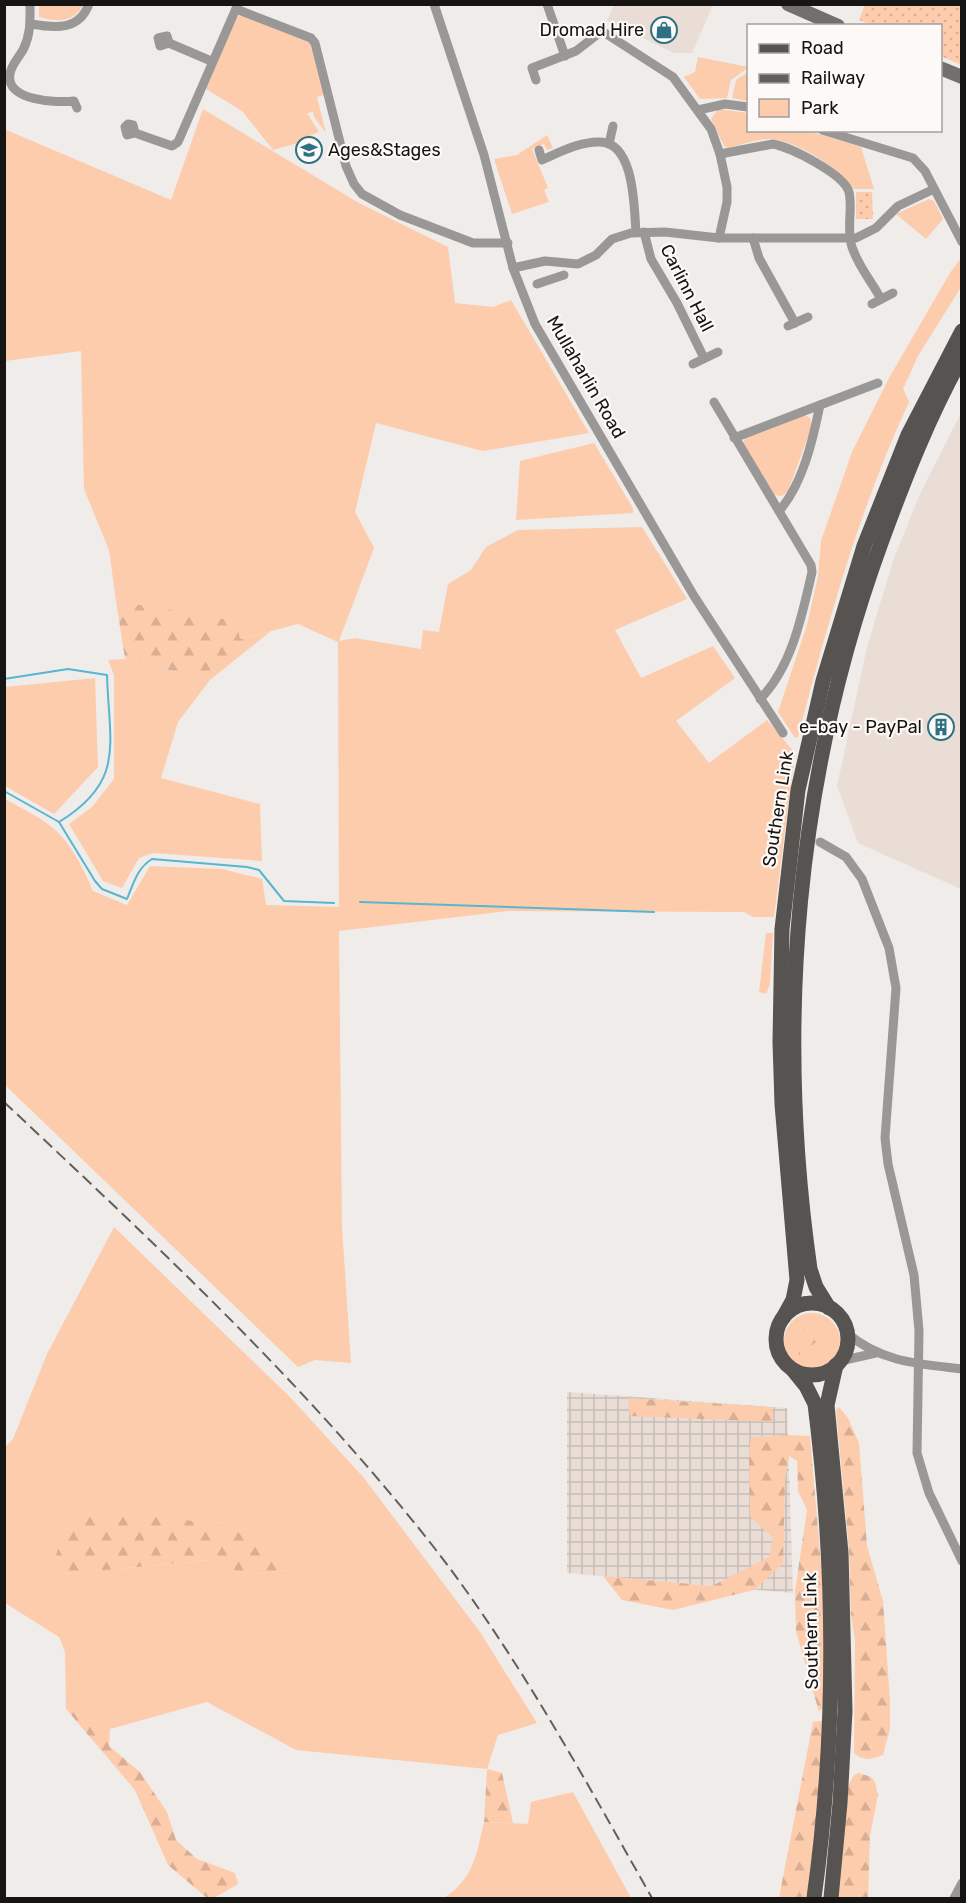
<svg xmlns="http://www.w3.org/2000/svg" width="966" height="1903" viewBox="0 0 966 1903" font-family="Rubik,sans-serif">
  <defs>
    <pattern id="industrial-grid" width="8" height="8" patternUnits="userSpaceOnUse" patternTransform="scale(1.5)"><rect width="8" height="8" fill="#e9ddd6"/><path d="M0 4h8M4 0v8" fill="none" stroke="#c7bdb7"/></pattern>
    <pattern id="forest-firs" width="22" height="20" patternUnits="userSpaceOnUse" patternTransform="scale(1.5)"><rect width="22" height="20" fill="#fdccad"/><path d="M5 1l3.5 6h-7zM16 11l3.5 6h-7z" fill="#d8ae94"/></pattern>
    <pattern id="park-dots" width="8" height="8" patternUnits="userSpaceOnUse" patternTransform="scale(1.5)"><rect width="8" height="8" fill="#fdccad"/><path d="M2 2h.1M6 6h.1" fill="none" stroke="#d8ae94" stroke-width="1.8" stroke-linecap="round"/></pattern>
  </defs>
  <rect width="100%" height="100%" fill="#f0ece9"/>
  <g fill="#e9ddd6">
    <path d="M614 5V4L713 5 692 53H674L607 21Z"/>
    <path d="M961 413V889L858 843 837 786 867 647 894 558 920 494Z"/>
  </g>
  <path fill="url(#industrial-grid)" d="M567 1392 787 1408 793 1593 567 1573Z"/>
  <g fill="#fdccad" fill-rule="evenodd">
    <path d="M39 5H83C74 23 57 22 39 17Z"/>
    <path d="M240 15 304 38 311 44 324 95 317 97 326 133 314 117 313 112 307 113 319 132 311 135 312 139 273 150 242 111 206 89 235 19Z"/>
    <path d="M698 57 748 67V68L731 80 727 98 700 99 684 77 695 72Z"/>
    <path d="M748 72 746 101 732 98 736 80Z"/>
    <path d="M203 109 359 203 448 247 455 303 493 307 511 300 589 433 483 451 376 423 355 512 374 548 339 641 355 638 421 649 423 630 439 632 448 584 471 570 486 547 518 530 642 527 687 599 615 630 641 678 713 646 735 678 676 721 709 763 767 720 795 753 774 917H753L744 912 508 911 339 931 342 1227 351 1363 315 1360 298 1367 5 1085V799C19 807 36 815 49 825 69 839 84 869 93 891L127 905 150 866 222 869 262 879 266 905 339 907 338 642 298 624 240 639 235 621 116 601 109 550 84 489 81 351 5 361 4 129 171 200Z"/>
    <path d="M718 109 748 113V130L809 131 861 147 874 189H853C840 168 795 140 770 139 757 139 741 145 728 148L724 146 711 119Z"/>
    <path d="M547 135 553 148 547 150 544 144 532 149 548 188 544 190 549 202 512 214 494 159 517 155Z"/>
    <path d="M929 199 934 201 943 219 926 239 896 214Z"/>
    <path d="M961 258V287L918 356 903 389 909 402C859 509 828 622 798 737L795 738 778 712 807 625 818 576 821 541 852 452 889 378 950 273Z"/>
    <path d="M805 415 810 418 812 426 788 491 782 496 774 495 743 444 745 438Z"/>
    <path d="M594 443 633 508V513L516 520 520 461Z"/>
    <path d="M125 659 210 680 178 722 161 778 260 804 262 861 153 853 139 858 122 888 103 881 69 824 92 807 114 779V675L108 660Z"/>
    <path d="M95 678 98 767 54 814 5 786V687Z"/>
    <path d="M766 933H773L770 984 766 994 759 992Z"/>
    <path d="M114 1227 290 1397 364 1478 480 1632 537 1723 498 1735 487 1769 296 1750 207 1702 110 1729 66 1709 65 1652 59 1637 5 1603V1447L13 1439 47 1354ZM89 1511 287 1570 246 1575 212 1560 63 1574Z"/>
    <circle cx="812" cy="1341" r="28"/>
    <path d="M573 1792 631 1898H444C474 1878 476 1856 484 1822L528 1824 531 1802Z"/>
  </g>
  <g fill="url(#forest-firs)">
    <path d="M116 601 236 621 240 639 271 631 210 680 125 659Z"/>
    <path d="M806 1327 816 1342 799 1355C796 1342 797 1337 806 1327Z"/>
    <path d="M628 1398 772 1407 773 1422 630 1416Z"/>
    <path d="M839 1407 848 1418 859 1443 867 1546 883 1601 890 1702V1729L883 1755C872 1760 863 1761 854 1753L855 1640 851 1616 849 1551 836 1410Z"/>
    <path d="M788 1435 810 1436 828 1646 822 1708 819 1712 796 1631 795 1591 807 1510 798 1491 797 1461 789 1456 785 1479 783 1564 754 1590 673 1610 622 1600 603 1576 712 1586 769 1557 773 1538 750 1516 749 1453 751 1437Z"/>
    <path d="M89 1511H131L228 1527 287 1559V1570L246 1575 211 1560 64 1574 55 1558 69 1518Z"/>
    <path d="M66 1709 110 1729 109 1746 140 1772 167 1812 176 1840 197 1859 235 1873 238 1884 214 1898H207L168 1865 135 1790Z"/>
    <path d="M826 1720 810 1898H779L813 1722Z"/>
    <path d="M487 1769 502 1773 513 1823 484 1822Z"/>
    <path d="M859 1773 871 1777 875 1782 878 1795 870 1836 868 1898H838L848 1786 854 1775Z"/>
  </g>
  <g fill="url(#park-dots)">
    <path d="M865 5H961V65L941 56 940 26 872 25 859 20Z"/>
    <path d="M856 192H872L873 219H856Z"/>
  </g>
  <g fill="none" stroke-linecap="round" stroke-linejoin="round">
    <g stroke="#57b6d0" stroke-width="2">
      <path d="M4 679 68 669 107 675C109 744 126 781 59 822"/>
      <path d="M4 791 59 822 95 881 102 889 127 899C133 884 138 867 152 859L247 867 259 870 284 901 334 903"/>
      <path d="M360 902 654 912"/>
    </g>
    <g stroke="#999897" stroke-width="9">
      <path d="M30 4C30 21 31 34 23 50 19 57 11 65 10 74 5 101 57 103 74 101L77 108"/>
      <path d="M434 4 484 155 513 268 535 324 694 596 783 733"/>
      <path d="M547 4 565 56"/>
      <path d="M236 9 311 38 315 43 346 166 354 184 362 194 400 215 473 243H508"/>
      <path d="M31 24C55 28 79 31 89 4"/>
      <path d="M169 43 160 46 158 38 167 36 169 43 211 61"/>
      <path d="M536 80 532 68 576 51 598 34 605 33 673 77 711 129 720 154 727 187V202L719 238"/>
      <path d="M698 110 725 104 748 107"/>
      <path d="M822 130 913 158 925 171 962 242"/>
      <path d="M135 133 133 125 128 124 125 127 127 135 135 133 172 146 178 142 238 4"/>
      <path d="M609 144 613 126"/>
      <path d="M539 150 542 160C560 152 581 141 601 142 635 144 634 209 636 232"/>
      <path d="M720 154 773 144C790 147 844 174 849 192 853 210 846 229 852 247 858 266 872 282 881 299"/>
      <path d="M644 232 651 259 677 303 704 358"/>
      <path d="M753 238 759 258 795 323"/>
      <path d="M513 268 545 261 578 264 596 255 612 239 631 233 665 232 719 238H856L876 228 898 206 934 189"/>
      <path d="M537 284 564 275"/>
      <path d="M872 304 893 293"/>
      <path d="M788 326 808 317"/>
      <path d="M693 364 718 352"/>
      <path d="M714 402 811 565 812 572C802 615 792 667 760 699"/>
      <path d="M820 405 878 383"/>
      <path d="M734 438 820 405C813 439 803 484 779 511"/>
      <path d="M820 842 846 857 862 879 889 948 896 988 885 1138 888 1164 914 1275 919 1331 917 1453 929 1493 962 1561"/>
      <path d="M847 1333C880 1362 919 1364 962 1369"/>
      <path d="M840 1361 876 1353"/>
      <path d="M954 1898 962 1883"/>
    </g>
    <g stroke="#726f6e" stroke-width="14">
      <path d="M788 4 838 26"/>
      <path d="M940 68 962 77"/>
    </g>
    <g stroke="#565351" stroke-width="15">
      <circle cx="812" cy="1339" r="36"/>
      <path d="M829 1308 816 1287 810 1269C775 1024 796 776 881 543 904 480 929 416 962 357"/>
      <path d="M783 1318 793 1300 797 1280 782 1104 780 1042 782 929 798 790 823 681 864 546 908 435 962 331"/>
      <path d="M793 1370 806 1386 815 1404C836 1571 837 1732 814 1898"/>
      <path d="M831 1898 840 1803 845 1711 841 1553 827 1405 836 1365"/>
    </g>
    <path stroke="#615f5d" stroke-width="2" stroke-dasharray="12 6" stroke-linecap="butt" d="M4 1102C156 1245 308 1386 436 1550 520 1659 585 1780 652 1898"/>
  </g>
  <defs>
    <symbol id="shop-ring" viewBox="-11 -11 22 22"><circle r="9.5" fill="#fdf9f6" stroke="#2f7184" stroke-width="1.5"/><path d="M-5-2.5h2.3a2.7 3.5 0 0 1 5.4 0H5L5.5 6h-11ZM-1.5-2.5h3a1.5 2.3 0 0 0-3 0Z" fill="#2f7184"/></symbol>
    <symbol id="school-ring" viewBox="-11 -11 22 22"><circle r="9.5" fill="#fdf9f6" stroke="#2f7184" stroke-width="1.5"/><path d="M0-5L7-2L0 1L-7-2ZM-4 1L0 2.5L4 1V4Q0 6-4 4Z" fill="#2f7184"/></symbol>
    <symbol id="building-ring" viewBox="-11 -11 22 22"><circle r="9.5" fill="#fdf9f6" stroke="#2f7184" stroke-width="1.5"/><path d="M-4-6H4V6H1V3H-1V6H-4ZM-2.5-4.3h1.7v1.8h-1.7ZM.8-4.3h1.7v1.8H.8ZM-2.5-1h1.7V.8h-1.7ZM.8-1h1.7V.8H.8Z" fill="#2f7184"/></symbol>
  </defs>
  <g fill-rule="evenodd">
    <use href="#shop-ring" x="649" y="15" width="30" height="30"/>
    <use href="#school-ring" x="294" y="135" width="30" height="30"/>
    <use href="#building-ring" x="926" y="712" width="30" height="30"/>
  </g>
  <g text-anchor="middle" stroke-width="4.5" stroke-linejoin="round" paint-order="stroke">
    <g font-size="18" fill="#161514" stroke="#fdf9f6" text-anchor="end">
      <text x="644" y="36">Dromad Hire</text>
      <text x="328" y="156" text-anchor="start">Ages&amp;Stages</text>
      <text x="922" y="733">e-bay - PayPal</text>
    </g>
    <g font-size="18" fill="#161514" stroke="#fdf9f6">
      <text transform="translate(687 288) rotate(63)" y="6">Carlinn Hall</text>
      <text transform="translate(586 377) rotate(60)" y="6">Mullaharlin Road</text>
      <text transform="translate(778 809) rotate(-81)" y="6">Southern Link</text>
      <text transform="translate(811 1631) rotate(-91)" y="6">Southern Link</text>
    </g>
  </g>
  <rect width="966" height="1903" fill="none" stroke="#161514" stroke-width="12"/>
  <rect x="747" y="24" width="195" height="108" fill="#fdf9f6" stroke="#a19e9c" stroke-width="1.5"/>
  <rect x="759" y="44" width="30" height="9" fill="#565351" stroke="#a19e9c" stroke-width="1.5"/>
  <text x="801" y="54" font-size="18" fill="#161514">Road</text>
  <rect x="759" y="74" width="30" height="9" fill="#615f5d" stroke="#a19e9c" stroke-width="1.5"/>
  <text x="801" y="84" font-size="18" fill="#161514">Railway</text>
  <rect x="759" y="99" width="30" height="18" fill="#fdccad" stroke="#a19e9c" stroke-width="1.5"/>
  <text x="801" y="114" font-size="18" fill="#161514">Park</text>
</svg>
